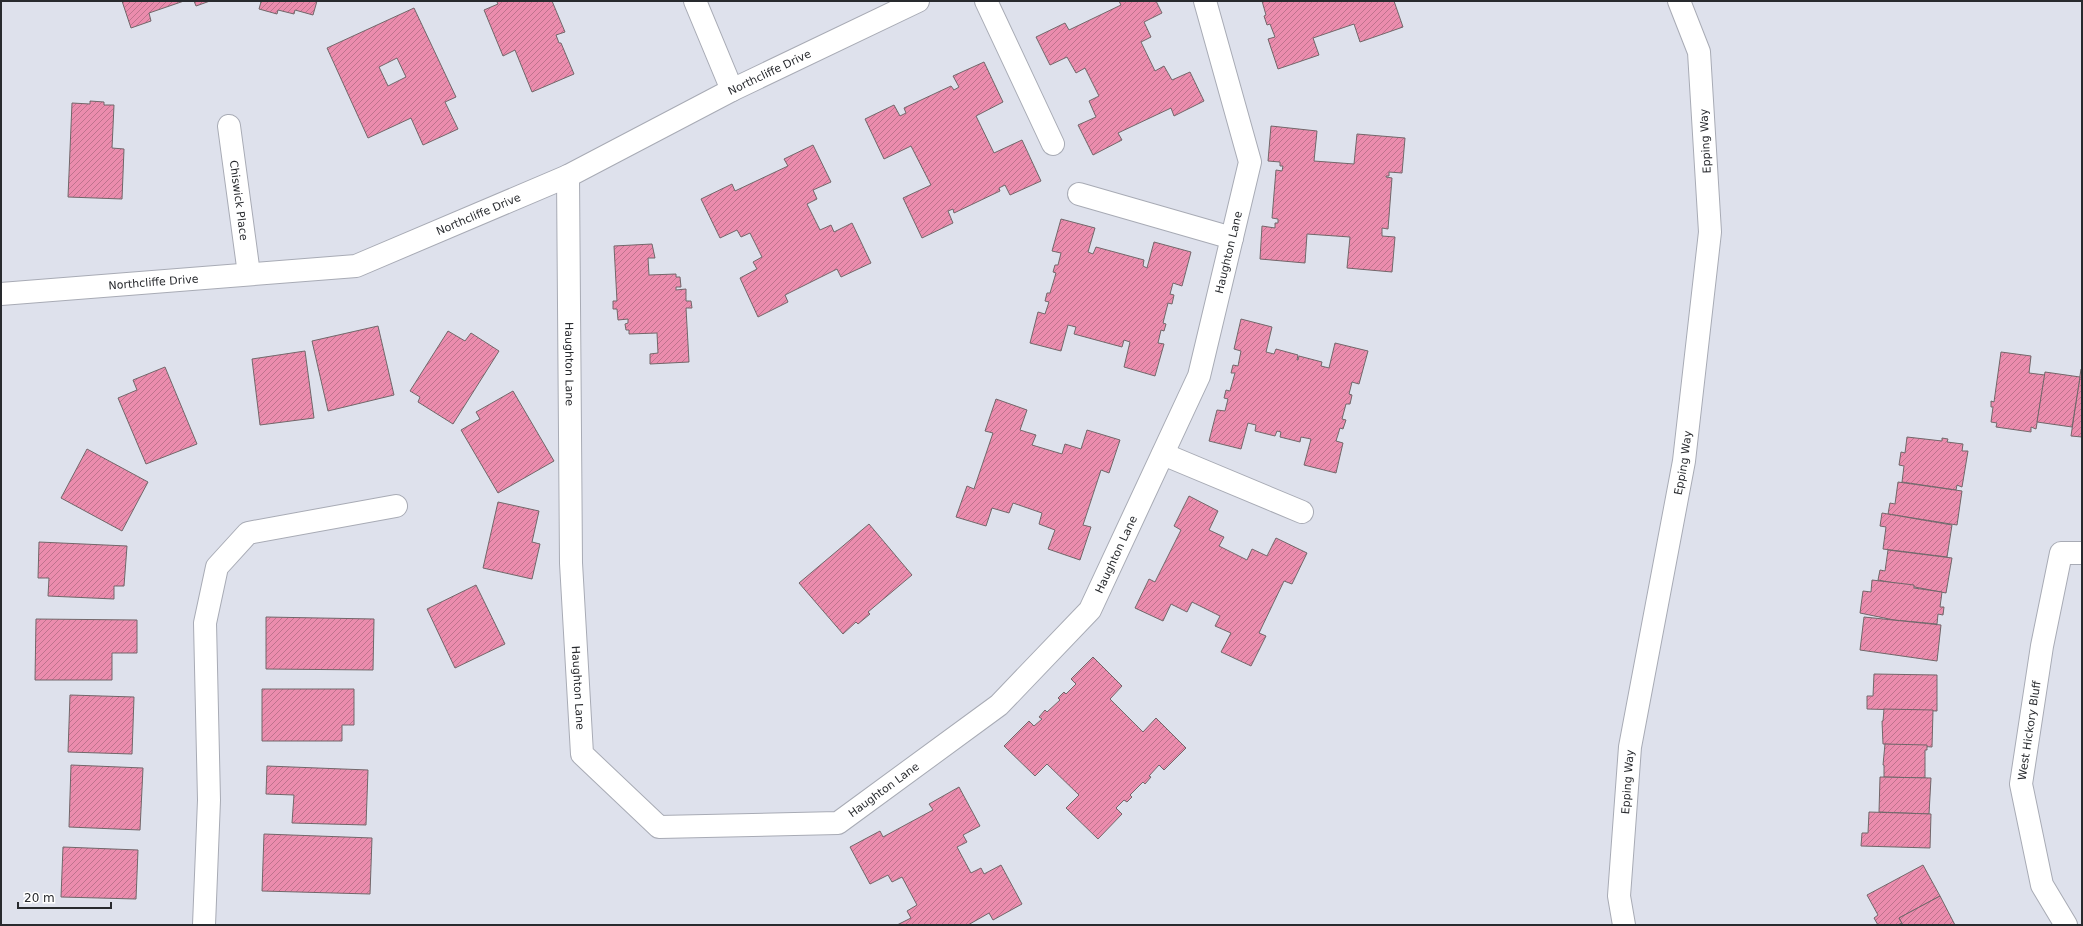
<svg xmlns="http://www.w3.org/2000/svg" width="2083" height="926" viewBox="0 0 2083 926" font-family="'DejaVu Sans',sans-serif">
  <defs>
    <pattern id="building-hatch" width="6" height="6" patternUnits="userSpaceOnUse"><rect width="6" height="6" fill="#eb8cad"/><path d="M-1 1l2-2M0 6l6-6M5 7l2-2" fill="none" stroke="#be738d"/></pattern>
  </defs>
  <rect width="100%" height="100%" fill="#dee1ec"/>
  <g fill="url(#building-hatch)" stroke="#72676a" fill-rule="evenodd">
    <path d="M122 1H184L149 13 151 21 131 28Z"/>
    <path d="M194 1H210L196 6Z"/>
    <path d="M258 1H317L313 15 295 10 294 14 278 10 277 14 259 9 261 2Z"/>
    <path d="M500 1H552L565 32 556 35 559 43H561L574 74 532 92 515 50 503 56 484 10 498 4 497 2Z"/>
    <path d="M1119 1H1156L1162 13 1144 22 1151 37 1141 42 1155 71 1164 66 1172 80 1190 72 1204 101 1174 116 1171 108 1118 133 1122 140 1093 155 1078 125 1096 117 1089 101 1099 96 1085 68 1076 73 1067 57 1050 65 1036 37 1065 23 1069 30 1121 5Z"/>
    <path d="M1262 1H1394L1403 27 1360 42 1354 24 1313 38 1319 55 1278 69 1268 39 1275 37 1270 24 1267 25 1264 16 1266 15Z"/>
    <path d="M414 8 456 97 445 102 458 129 423 145 411 118 368 138 327 48ZM397 58 406 77 388 86 379 67Z"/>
    <path d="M984 62 1003 102 976 116 994 153 1022 140 1041 181 1010 195 1005 185 999 188 1000 191 954 213 953 209 948 211 953 223 922 238 903 198 931 185 911 146 884 159 865 119 894 105 900 116 906 113 904 108 951 86 954 90 959 87 953 76Z"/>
    <path d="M90 101 104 102V105H114L112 148 124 149 122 199 68 197 72 103 90 104Z"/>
    <path d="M1271 126 1317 131 1314 161 1354 164 1357 134 1405 138 1402 173 1389 172V176H1386V177L1392 178 1388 229 1382 228V236L1395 237 1392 272 1347 268 1350 237 1307 234 1305 263 1260 259 1262 226 1275 228V223H1278V219L1272 218 1276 170 1282 171 1283 166H1280V162L1268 161Z"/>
    <path d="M813 145 831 182 813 190 817 199 807 204 820 230 831 225 834 232 852 223 871 263 841 277 837 269 785 295 788 302 758 317 740 278 757 269 753 262 762 257 750 233 741 237 737 230 720 238 701 199 732 184 735 191 788 166 784 159Z"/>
    <path d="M1061 219 1095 228 1088 252 1093 254 1096 247 1144 260 1143 266 1147 268 1154 242 1191 252 1182 286 1173 283 1170 294 1174 295 1172 304 1168 303 1163 323 1166 324 1164 331 1161 330 1158 343 1164 344 1155 376 1124 367 1130 342 1124 340 1122 347 1074 334 1076 327 1068 325 1061 351 1030 343 1038 312 1045 314 1049 302 1045 301 1047 293H1050L1056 273 1053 272 1055 265H1058L1061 253 1052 251Z"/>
    <path d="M652 244 655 258H648L649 275 676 274V277H680L681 287H676V290L686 289V301H691L692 308H686L689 362 650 364V354L658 353 657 333 629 334V330H626L625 324 628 323V319L618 320 617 309H613V301H617L614 246Z"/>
    <path d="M1241 319 1272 327 1266 352 1274 354 1276 349 1298 355 1297 360H1298L1299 356 1322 362 1321 366 1329 368 1335 343 1368 351 1359 384 1352 382 1349 394 1352 395 1350 404H1346L1342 419 1346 420 1343 429 1340 428 1336 441 1343 443 1336 473 1304 465 1311 439 1301 437 1300 442 1280 437 1281 432 1277 431 1275 436 1255 431 1256 425 1248 423 1241 449 1209 441 1217 410 1225 411 1228 399 1224 398 1226 390 1230 391 1235 373H1231L1233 365 1238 366 1241 351 1234 349Z"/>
    <path d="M378 326 394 395 328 411 312 341Z"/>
    <path d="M448 331 465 341 471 333 499 351 453 424 418 402 420 397 410 391Z"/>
    <path d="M305 351 314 418 260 425 252 359Z"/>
    <path d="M2001 352 2031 356 2029 373 2045 375 2036 429 2031 427V432L1996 427 1997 423 1991 422 1993 407H1991V401L1994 402Z"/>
    <path d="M165 367 197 444 146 464 118 398 137 390 133 380Z"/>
    <path d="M2081 369H2082V437L2071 436Z"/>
    <path d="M2045 372 2080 377 2072 427 2037 422Z"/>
    <path d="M513 391 554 461 498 493 461 430 480 419 476 412Z"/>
    <path d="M996 399 1027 410 1020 430 1036 435 1032 445 1062 454 1065 444 1081 449 1087 430 1120 440 1109 473 1101 470 1083 525 1091 527 1080 560 1048 549 1055 530 1039 524 1042 513 1013 503 1009 513 992 508 986 526 956 517 967 486 974 489 993 433 985 431Z"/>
    <path d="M1907 437 1942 441V438L1948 439 1947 442 1963 444 1962 451H1968L1962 487 1957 485 1956 490 1902 482 1904 466 1899 465 1901 452 1905 453Z"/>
    <path d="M87 449 148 482 122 531 61 498Z"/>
    <path d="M1898 482 1962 491 1957 525 1888 514 1890 503 1895 504Z"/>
    <path d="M1189 496 1218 511 1209 530 1224 537 1219 546 1247 560 1252 549 1267 556 1276 538 1307 553 1292 584 1284 581 1259 633 1266 636 1251 666 1221 652 1231 633 1215 626 1220 616 1192 602 1187 612 1171 604 1163 621 1135 608 1149 579 1155 582 1181 530 1174 526Z"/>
    <path d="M498 502 539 511 532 542 540 544 532 579 483 568Z"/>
    <path d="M1882 513 1952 525 1947 557 1883 549 1886 527 1880 526Z"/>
    <path d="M869 524 912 575 868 612 870 614 858 624 856 622 843 634 799 583Z"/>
    <path d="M39 542 127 546 124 586H114V599L48 596 49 578H38Z"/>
    <path d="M1888 550 1952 558 1946 593 1878 580 1880 570 1885 571Z"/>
    <path d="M1872 580 1914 585V588L1942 592 1940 607H1944L1943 615 1938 614 1937 624 1894 620 1860 613 1863 591 1871 592Z"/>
    <path d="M476 585 505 644 455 668 427 609Z"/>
    <path d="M266 617 374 619 373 670 266 669Z"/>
    <path d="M1864 617 1941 625 1937 661 1860 650Z"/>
    <path d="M36 619 137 620V653H112V680H35Z"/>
    <path d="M1093 657 1122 686 1110 699 1143 732 1156 718 1186 748 1164 770 1159 765 1149 776 1151 777 1145 784 1143 782 1130 795 1132 797 1127 802 1124 800 1116 808 1122 814 1098 839 1066 808 1079 795 1047 764 1035 776 1004 746 1029 721 1034 726 1042 719 1039 717 1045 710 1047 712 1060 700 1058 698 1064 692 1066 694 1076 684 1071 679Z"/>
    <path d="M1874 674 1937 675V711L1867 709V696H1873Z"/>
    <path d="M262 689H354V725H342V741H262Z"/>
    <path d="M70 695 134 697 132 754 68 752Z"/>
    <path d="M1884 709 1933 710 1932 747 1883 744 1882 721H1883Z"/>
    <path d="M1885 744 1927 745V750H1925V778L1884 777V765H1883Z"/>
    <path d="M71 765 143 768 140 830 69 827Z"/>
    <path d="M267 766 368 770 366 825 292 823 294 795 266 794Z"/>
    <path d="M1880 777 1931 778 1929 814 1879 812Z"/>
    <path d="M959 787 980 826 963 835 967 842 957 847 971 873 981 868 984 874 1001 865 1022 904 993 920 989 913 968 925H897L911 918 907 911 917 905 902 877 892 882 888 875 870 884 850 847 880 831 883 837 933 810 929 804Z"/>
    <path d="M1869 812 1931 814 1930 848 1861 846 1862 833H1868Z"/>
    <path d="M264 834 372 838 370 894 262 891Z"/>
    <path d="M63 847 138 850 136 899 61 897Z"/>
    <path d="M1923 865 1940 896 1899 918 1902 923 1898 925H1878L1874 918 1878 915 1867 895Z"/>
    <path d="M1940 896 1955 925H1903L1899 918Z"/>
  </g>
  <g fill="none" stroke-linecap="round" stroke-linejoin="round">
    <defs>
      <g id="minor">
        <path d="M695 1 732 90"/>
        <path d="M986 1 1053 144"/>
        <path id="s1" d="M229 126 249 274"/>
        <path id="s2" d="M568 176 571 563 582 754 659 827 838 823 999 705 1090 610 1199 376 1250 162 1205 1"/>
        <path d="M1079 194 1232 238"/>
        <path id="s3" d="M1 294 356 266 568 176 732 90 918 1"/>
        <path d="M1163 454 1302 512"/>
        <path d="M204 925 209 800 205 623 217 567 248 533 396 506"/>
        <path id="s4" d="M1624 925 1619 896 1630 747 1684 461 1710 232 1699 52 1679 1"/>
        <path id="s5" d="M2066 925 2042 885 2021 784 2042 646 2061 553H2082"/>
      </g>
    </defs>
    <use href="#minor" stroke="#a8abb5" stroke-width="24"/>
    <use href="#minor" stroke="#fff" stroke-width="22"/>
  </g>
  <g text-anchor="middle" stroke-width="3" stroke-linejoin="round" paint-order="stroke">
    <g font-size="11" fill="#282a2e" stroke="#fff">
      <text dy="4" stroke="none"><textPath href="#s3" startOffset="813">Northcliffe Drive</textPath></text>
      <text transform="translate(1705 141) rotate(-93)" y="4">Epping Way</text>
      <text dy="4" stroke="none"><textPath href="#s1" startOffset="75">Chiswick Place</textPath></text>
      <text dy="4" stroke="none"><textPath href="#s3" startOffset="489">Northcliffe Drive</textPath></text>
      <text dy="4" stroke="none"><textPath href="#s2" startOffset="1580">Haughton Lane</textPath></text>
      <text dy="4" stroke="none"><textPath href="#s3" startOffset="153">Northcliffe Drive</textPath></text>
      <text dy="4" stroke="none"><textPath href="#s2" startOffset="188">Haughton Lane</textPath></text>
      <text dy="4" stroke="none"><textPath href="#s4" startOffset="468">Epping Way</textPath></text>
      <text dy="4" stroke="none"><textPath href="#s2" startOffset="1256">Haughton Lane</textPath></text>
      <text dy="4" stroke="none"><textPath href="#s2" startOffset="512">Haughton Lane</textPath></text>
      <text dy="4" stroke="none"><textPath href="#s5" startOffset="204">West Hickory Bluff</textPath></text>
      <text dy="4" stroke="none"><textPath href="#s4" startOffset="144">Epping Way</textPath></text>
      <text dy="4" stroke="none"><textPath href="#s2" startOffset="920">Haughton Lane</textPath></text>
    </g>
  </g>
  <rect width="2083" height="926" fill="none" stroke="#282a2e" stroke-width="4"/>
  <path d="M18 902v6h93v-6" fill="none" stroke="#282a2e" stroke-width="2"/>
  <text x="24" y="902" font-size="12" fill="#282a2e" stroke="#ffffff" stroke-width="3" paint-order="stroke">20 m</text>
</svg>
